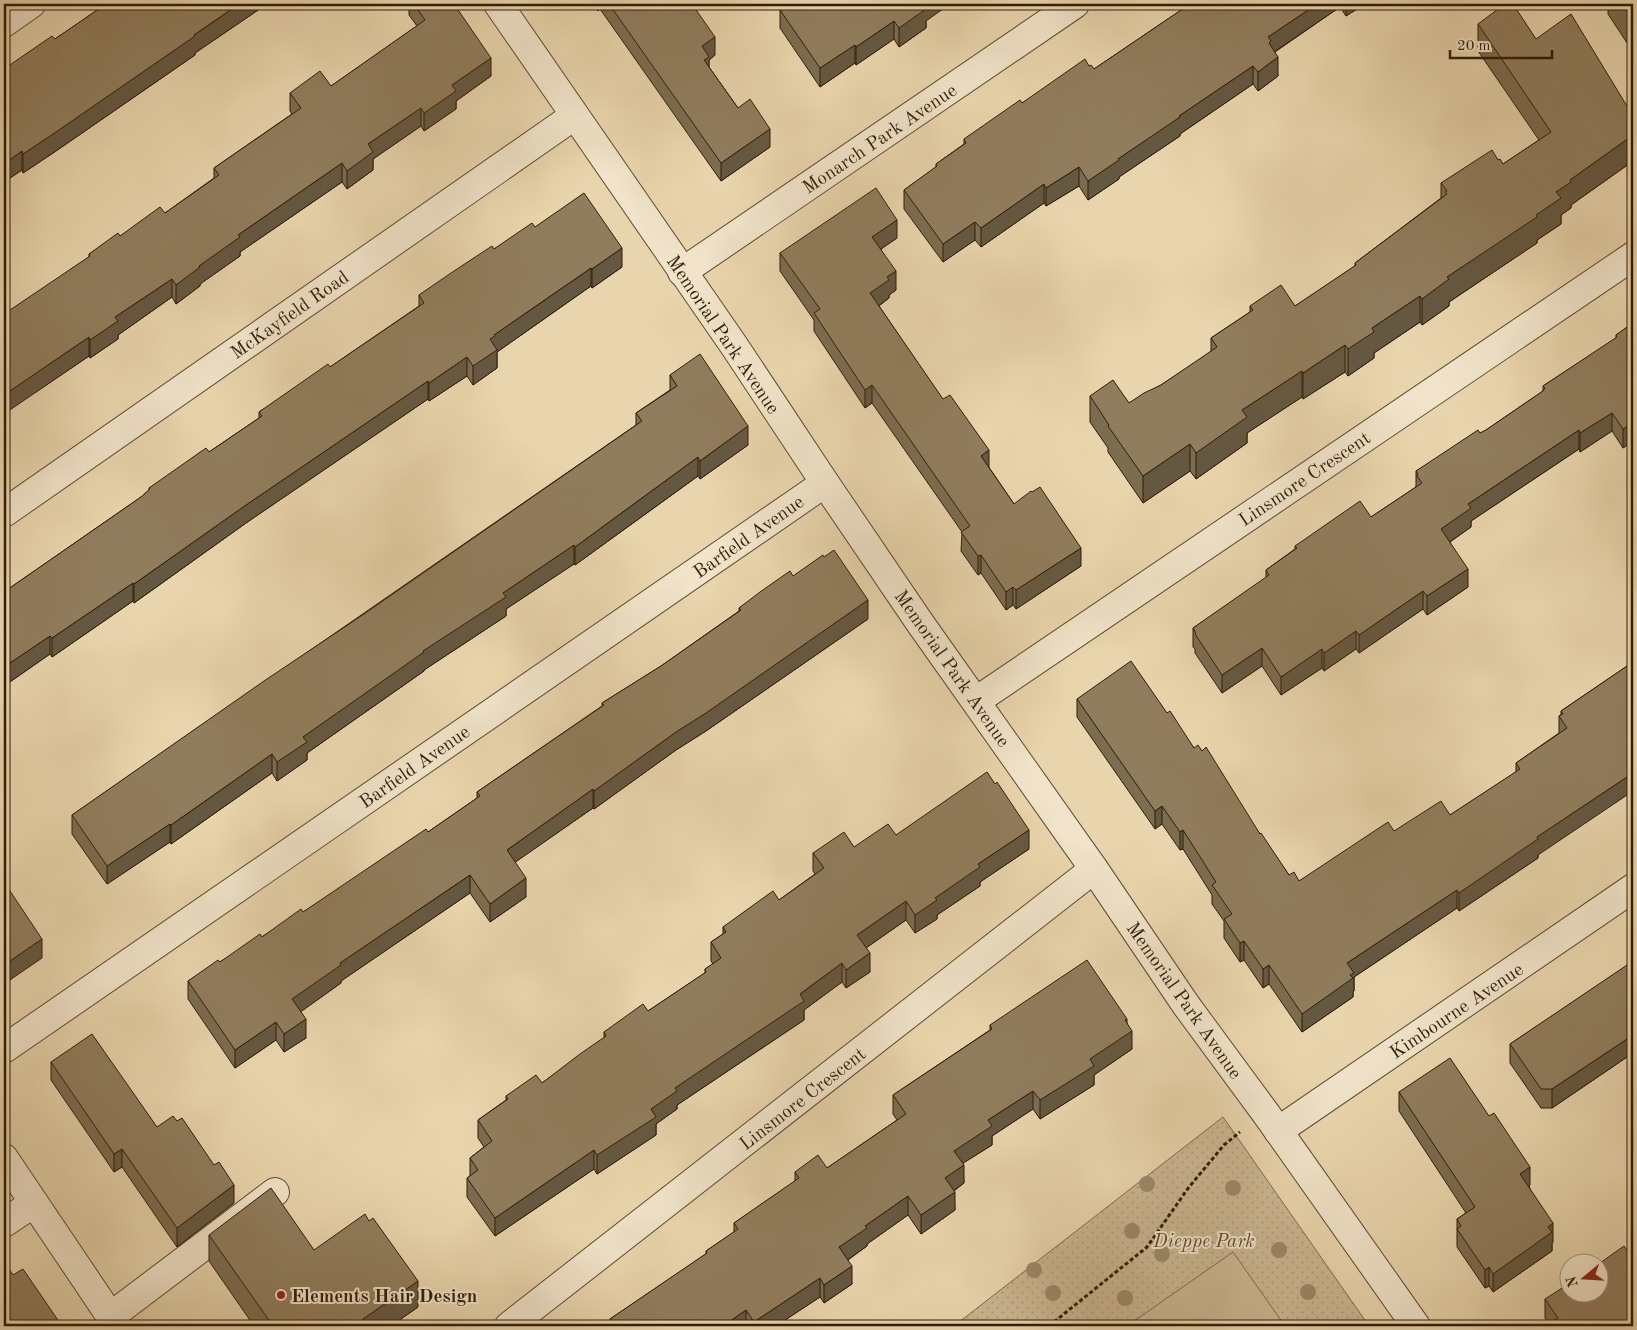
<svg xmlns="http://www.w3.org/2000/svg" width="1637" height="1330" viewBox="0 0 1637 1330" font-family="'Old Standard TT',serif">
  <defs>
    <pattern id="park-dots" width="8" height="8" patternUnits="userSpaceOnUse" patternTransform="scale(1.25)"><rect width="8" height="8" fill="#cab691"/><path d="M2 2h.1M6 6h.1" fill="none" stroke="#ae9c7c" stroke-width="1.8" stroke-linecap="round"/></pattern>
  </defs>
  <rect width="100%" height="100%" fill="#e9d5ad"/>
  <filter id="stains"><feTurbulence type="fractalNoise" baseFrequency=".004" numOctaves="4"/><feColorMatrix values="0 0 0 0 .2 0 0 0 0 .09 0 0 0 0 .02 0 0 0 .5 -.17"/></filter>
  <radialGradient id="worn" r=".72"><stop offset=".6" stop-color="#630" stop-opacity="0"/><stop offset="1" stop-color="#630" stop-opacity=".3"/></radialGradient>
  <path fill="url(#park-dots)" stroke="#7d6a4c" d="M1223 1117 1369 1326H954Z"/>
  <path fill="#cab691" stroke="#7d6a4c" d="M1233 1252 1285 1326H1127Z"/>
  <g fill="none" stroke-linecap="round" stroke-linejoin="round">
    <defs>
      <g id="minor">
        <path d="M498 4 735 347 825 483 920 623 1094 869 1186 1005 1267 1115 1416 1326"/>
        <path d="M4 23 31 4"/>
        <path d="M682 272 1075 4"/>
        <path d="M4 513 574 116"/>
        <path d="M976 701 1633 256"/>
        <path d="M4 1049 825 483"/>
        <path d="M1278 1131 1633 888"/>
        <path d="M4 1158 117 1326"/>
        <path d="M4 1223 34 1203"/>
        <path d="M111 1316 275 1192"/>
        <path d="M509 1326 1094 869"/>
      </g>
    </defs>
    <use href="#minor" stroke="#5e4b30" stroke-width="30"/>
    <path stroke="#301d07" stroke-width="3" stroke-dasharray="4 2.5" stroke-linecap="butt" d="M1049 1326 1147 1247 1189 1187 1224 1145 1240 1132"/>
    <use href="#minor" stroke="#f1e4ca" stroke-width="28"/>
  </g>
  <g fill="#9d8968">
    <circle cx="1147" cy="1184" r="8"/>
    <circle cx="1233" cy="1188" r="8"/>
    <circle cx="1132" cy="1231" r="8"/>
    <circle cx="1279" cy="1250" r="8"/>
    <circle cx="1162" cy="1254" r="8"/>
    <circle cx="1034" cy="1270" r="8"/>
    <circle cx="1308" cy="1292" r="8"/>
    <circle cx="1053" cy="1293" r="8"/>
    <circle cx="1125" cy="1298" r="8"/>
  </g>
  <g fill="#7c6c50" stroke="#301d07">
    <path d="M106 4H267L195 53V55L56 151 23 173 22 170 4 182 55 39Z"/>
    <path d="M409 4H454L491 76 456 101V109L424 131 421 126 373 159V170L347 189 342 182 240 252V256L200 284V286L176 304 172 297 118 335V339L90 358 89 356 36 392 89 257V254L120 236 165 213 214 178V168L292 114 290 111V93L331 86 417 26 409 15Z"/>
    <path d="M594 4H692L715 55 709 60V67L738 108 770 147 721 181 600 9 598 11Z"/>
    <path d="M1190 4H1365L1346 16 1340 7 1275 52 1278 76 1258 91 1253 84 1180 134V136L1119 177V179L1088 200 1079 186 1046 206 1044 203 981 247 975 240 943 262 904 209V190L936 167V164L964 144V139L1022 103 1089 66 1094 69Z"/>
    <path d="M1608 4H1633V52L1608 14Z"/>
    <path d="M780 10 926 21V28L899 47 894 39 856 65 855 63 820 87 780 28Z"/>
    <path d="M1478 24 1536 39 1633 116V161L1571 205V208L1561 215V224L1537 240V243L1449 302V306L1422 325 1420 322 1374 353V358L1348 376 1345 372 1303 399 1302 397 1247 433V443L1196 479 1190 471 1143 503 1108 452V448L1090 422V396L1129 403 1161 385 1211 352V338L1250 312V306H1295L1355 266V263L1441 198V183L1498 160 1503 164 1539 140 1478 51Z"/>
    <path d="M535 227 622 267 592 288 591 286 497 352V368L473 385 467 376 429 401 428 399 246 523 134 603 133 601 52 657 50 654 4 686V592L141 497 149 490V488L209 452 259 418V412L330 367 419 306V295L494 249Z"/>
    <path d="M897 238 881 249 896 290 889 295V298L879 306 1014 504 1081 566 1016 609 1013 605 1006 610 981 573 978 575 961 551 962 532 872 403 865 408 814 331V320L780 271V253Z"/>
    <path d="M1633 323V441L1623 448 1612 431 1580 452 1579 449 1471 521V527L1450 542 1468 587 1427 615 1423 609 1359 653 1356 649 1324 671 1322 668 1281 695 1262 666 1222 693 1195 653V649L1193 647V628L1266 578V570L1295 549V546L1371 517 1416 487V471L1486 430 1543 391V386L1616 338V335Z"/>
    <path d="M670 375 748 445 700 479 698 476 575 565 574 564 506 609V616L424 670V671L307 753V760L277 781 272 773 171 844 170 842 107 884 72 834V815L636 425V413L670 390Z"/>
    <path d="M793 576 868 619 706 731 676 750 594 809 593 808 515 862 526 897 490 922 470 893 341 981V983L300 1012 306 1038 284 1052 276 1040 235 1068 188 999V981L303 912 428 832 477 798V792L602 706V703L661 666 739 611V608Z"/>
    <path d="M1633 662 1538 855V858L1459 911 1457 908 1354 977V991L1353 992V997L1302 1032 1269 984 1263 988 1244 960 1240 962 1224 938V921L1212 904V895L1183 849 1180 850 1162 824 1155 829 1077 717V699L1167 713 1260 834 1289 875 1299 881 1394 831 1450 815 1516 772V763L1559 733V716L1561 715V711Z"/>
    <path d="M896 835 1029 849 980 882V886L937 915V919L915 933 906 920 866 948 870 972 846 988 842 982 804 1010V1020L677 1105V1109L656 1124V1135L597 1174 594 1169 495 1236 467 1197V1178L470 1176V1158L484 1147 478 1138V1120L506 1100V1096L542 1083 604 1038V1032L648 1011 705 973V969L713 964 711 961V942L723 934V927L779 900 815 874 813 871V853L854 847Z"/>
    <path d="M1633 960V1053L1552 1108H1541L1510 1063V1044L1633 962Z"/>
    <path d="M1127 1023 1132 1049 1094 1075V1085L1040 1119 1033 1109 992 1136V1145L963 1163 964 1183 954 1191 955 1210 921 1234 908 1215 867 1244V1246L848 1260 852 1284 824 1303 820 1297 776 1326H610V1319L706 1254V1251L734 1232V1223L795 1181V1172L827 1168 897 1120 893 1114V1095L990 1030V1025Z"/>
    <path d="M51 1062 157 1127 234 1203 177 1247 122 1167 114 1172 51 1080Z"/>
    <path d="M1399 1092 1530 1185 1529 1186 1553 1242 1552 1243V1251L1493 1292 1489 1286 1485 1288 1457 1247V1219L1466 1213 1399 1111Z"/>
    <path d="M209 1235 314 1250 418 1307 391 1326H254L209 1261Z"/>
    <path d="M1545 1299 1633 1326 1549 1324 1545 1318Z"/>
  </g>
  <g fill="#655841" stroke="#301d07">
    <path d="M239 4H267L195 53V55L56 151 23 173V154Z"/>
    <path d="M598 4H600V9L598 11Z"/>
    <path d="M924 4H950L926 21V28L899 47V28Z"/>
    <path d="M1317 4H1340V7L1271 54 1268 37Z"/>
    <path d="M1346 4H1365L1346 16Z"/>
    <path d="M894 21V39L856 65V47Z"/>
    <path d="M715 37V55L709 60V76L704 79 702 46Z"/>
    <path d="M855 45V63L820 87V68Z"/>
    <path d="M1278 57V76L1258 91V72Z"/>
    <path d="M491 58V76L456 101V109L424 131V113L452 85Z"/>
    <path d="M1253 66V84L1180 134V136L1119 177V179L1088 200V181L1118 159 1179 116Z"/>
    <path d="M421 108V126L373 159V170L347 189V171L368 144Z"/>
    <path d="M770 129V147L721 181V163Z"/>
    <path d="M1633 135V161L1571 205V208L1561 215V224L1537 240V243L1449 302V306L1422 325V299L1447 277 1536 215 1556 192 1570 180Z"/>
    <path d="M22 151V170L4 182V164Z"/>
    <path d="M342 163V182L240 252V256L200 284V286L176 304V285L238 235Z"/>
    <path d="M1079 167V186L1046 206V188Z"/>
    <path d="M1044 184V203L981 247V228Z"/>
    <path d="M897 220V238L872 255V237Z"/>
    <path d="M975 222V240L943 262V244Z"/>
    <path d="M622 248V267L592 288V269Z"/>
    <path d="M591 268V286L497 352V368L473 385V366L490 339 494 335Z"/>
    <path d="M896 271V290L889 295V298L870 312V293L887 277Z"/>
    <path d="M172 279V297L118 335V339L90 358V340L115 317Z"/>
    <path d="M1420 296V322L1374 353V358L1348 376V349L1372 328Z"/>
    <path d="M89 337V356L4 414V395Z"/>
    <path d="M1345 345V372L1303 399V373Z"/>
    <path d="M467 357V376L429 401V383Z"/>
    <path d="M1302 371V397L1247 433V443L1196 479V453L1242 410Z"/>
    <path d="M428 381V399L246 523 134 603V584L246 505Z"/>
    <path d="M872 385V403L865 408V390Z"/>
    <path d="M1612 413V431L1580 452V433Z"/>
    <path d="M1633 423V441L1623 448V429Z"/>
    <path d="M748 426V445L700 479V461Z"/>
    <path d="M1579 430V449L1471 521V527L1441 548V529L1468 504Z"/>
    <path d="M1190 444V471L1143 503V476Z"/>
    <path d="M989 450V469L981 456Z"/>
    <path d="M698 457V476L575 565V547Z"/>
    <path d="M574 545V564L506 609V616L424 670V671L307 753V760L277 781V762L303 737 423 651 503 593Z"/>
    <path d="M1081 548V566L1016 609V590Z"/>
    <path d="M981 555V573L978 575V556Z"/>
    <path d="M1468 569V587L1427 615V596Z"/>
    <path d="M133 583V601L52 657V638Z"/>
    <path d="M1013 587V605L1006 610V592Z"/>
    <path d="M1423 591V609L1359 653V635Z"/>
    <path d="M868 600V619L706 731 676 750 594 809V791L676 732Z"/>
    <path d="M1356 631V649L1324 671V653Z"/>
    <path d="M50 636V654L4 686V667Z"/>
    <path d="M1262 648V666L1222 693V675Z"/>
    <path d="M1322 649V668L1281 695V677Z"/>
    <path d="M272 754V773L171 844V825Z"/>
    <path d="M1633 773V791L1538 855V858L1459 911V893L1537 837Z"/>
    <path d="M593 789V808L507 868V850Z"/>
    <path d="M1162 806V824L1155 829V811Z"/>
    <path d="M170 824V842L107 884V866Z"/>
    <path d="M1029 830V849L980 882V886L937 915V919L915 933V915L935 898 978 864Z"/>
    <path d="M1183 830V849L1180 850V832Z"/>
    <path d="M470 875V893L341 981V983L292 1018V999L340 963Z"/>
    <path d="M526 878V897L490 922V904Z"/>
    <path d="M1457 890V908L1354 977V991L1353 992V997L1302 1032V1014L1347 963Z"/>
    <path d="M906 901V920L857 954V935Z"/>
    <path d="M42 939V958L4 984V965Z"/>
    <path d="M1244 941V960L1240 962V943Z"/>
    <path d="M870 953V972L846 988V970Z"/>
    <path d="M842 963V982L804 1010V1020L677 1105V1109L656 1124V1135L597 1174V1155L675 1088Z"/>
    <path d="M1269 965V984L1263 988V969Z"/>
    <path d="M306 1019V1038L284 1052V1034Z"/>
    <path d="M1127 1019V1034L1132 1031V1049L1094 1075V1085L1040 1119V1100L1090 1059 1125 1020Z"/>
    <path d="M276 1022V1040L235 1068V1050Z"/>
    <path d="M1633 1035V1053L1552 1108V1089Z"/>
    <path d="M1033 1091V1109L992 1136V1145L954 1169V1151L988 1120Z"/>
    <path d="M122 1149V1167L114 1172V1154Z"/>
    <path d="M594 1150V1169L495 1236V1218Z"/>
    <path d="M964 1165V1183L945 1197V1178Z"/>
    <path d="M1530 1167V1185L1520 1192V1174Z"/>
    <path d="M234 1185V1203L177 1247V1228Z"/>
    <path d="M955 1192V1210L921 1234V1215Z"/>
    <path d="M908 1196V1215L867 1244V1246L839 1266V1247L865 1226Z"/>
    <path d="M1553 1223V1242L1552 1243V1251L1493 1292V1274Z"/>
    <path d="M852 1266V1284L824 1303V1285Z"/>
    <path d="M1489 1267V1286L1485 1288V1270Z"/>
    <path d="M820 1278V1297L776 1326H754V1322Z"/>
    <path d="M418 1281V1307L391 1326H363V1319Z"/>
    <path d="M746 1310V1326H723Z"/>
  </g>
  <g fill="#907d5d" stroke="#301d07">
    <path d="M106 4H239L194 35 195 36 56 132 23 154 22 151 4 164V69L52 36 55 39Z"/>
    <path d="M414 4H454L491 58 452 85 456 91 424 113 421 108 368 144 373 152 347 171 342 163 238 235 240 237 199 266 200 267 176 285 172 279 115 317 118 321 90 340 89 337 4 395V314L90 256 89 254 118 233 120 236 160 207 165 213 219 175 214 168 301 108 290 93 320 71 331 86 425 20Z"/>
    <path d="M609 4H692L715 37 702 46 709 57 704 60 738 108 750 99 770 129 721 163Z"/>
    <path d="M789 4H924L922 5 926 9 899 28 894 21 856 47 855 45 820 68 780 10Z"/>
    <path d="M1190 4H1317L1268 37 1271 41 1269 43 1278 57 1258 72 1253 66 1179 116 1180 117 1118 159 1119 160 1088 181 1079 167 1046 188 1044 184 981 228 975 222 943 244 904 190 937 166 936 164 966 143 964 139 1020 100 1022 103 1085 59 1089 66 1091 65 1094 69Z"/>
    <path d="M1505 4H1513L1536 39 1571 14 1633 116V135L1570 180 1571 182 1556 192 1561 198 1536 215 1537 217 1447 277 1449 279 1422 299 1420 296 1372 328 1374 332 1348 349 1345 345 1303 373 1302 371 1242 410 1247 417 1196 453 1190 444 1143 476 1108 426 1109 425 1090 396 1113 380 1129 403 1144 393 1161 385 1217 347 1211 338 1253 310 1250 306 1281 285 1295 306 1356 265 1355 263 1447 194 1445 192 1447 191 1441 183 1492 150 1498 160 1500 159 1503 164 1551 132 1478 24Z"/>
    <path d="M1622 4H1633V20Z"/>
    <path d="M876 188 897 220 872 237 896 271 887 277 889 280 870 293 943 399 950 395 989 450 981 456 1014 504 1031 491 1032 492 1040 487 1081 548 1016 590 1013 587 1006 592 981 555 978 556 961 532 970 526 872 385 865 390 814 313 820 309 780 253Z"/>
    <path d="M584 193 622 248 592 269 591 268 494 335 495 336 490 339 497 350 473 366 467 357 429 383 428 381 246 505 134 584 133 583 52 638 50 636 4 667V592L141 497 150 489 149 488 206 448 209 452 262 416 259 412 328 364 330 367 424 303 419 295 451 273 492 246 494 249 532 223 535 227Z"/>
    <path d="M1633 323V423L1623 429 1612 413 1580 433 1579 430 1468 504 1471 508 1441 529 1468 569 1427 596 1423 591 1359 635 1356 631 1324 653 1322 649 1281 677 1262 648 1222 675 1195 634 1196 633 1193 628 1269 575 1266 570 1297 548 1295 546 1360 501 1371 517 1422 483 1417 476 1418 474 1416 471 1478 430 1480 433 1486 430 1543 391 1545 388 1543 386 1617 337 1616 335Z"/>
    <path d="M700 354 748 426 700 461 698 457 575 547 574 545 503 593 506 597 423 651 424 652 303 737 307 742 277 762 272 754 171 825 170 824 107 866 72 815 264 681 364 614 642 421 636 413 677 386 670 375Z"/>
    <path d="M834 550 868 600 706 713 676 732 594 791 593 789 507 850 526 878 490 904 470 875 340 963 341 965 292 999 306 1019 284 1034 276 1022 235 1050 188 981 218 960 220 962 260 934 262 937 301 909 303 912 426 829 428 832 480 796 477 792 604 705 602 703 661 666 741 610 739 608 760 592 790 571 793 576 823 555 824 557Z"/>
    <path d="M1131 661 1167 713 1170 711 1194 748 1198 745 1202 751 1206 747 1260 834 1261 833 1289 875 1294 872 1299 881 1388 822 1394 831 1441 801 1450 815 1520 769 1516 763 1567 728 1559 716 1563 714 1561 711 1633 662V773L1537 837 1538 839 1459 893 1457 890 1347 963 1354 973 1350 975 1353 978 1302 1014 1269 965 1263 969 1244 941 1240 943 1224 919 1232 914 1212 885 1216 882 1183 830 1180 832 1162 806 1155 811 1077 699Z"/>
    <path d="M987 772 995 784 997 782 1029 830 978 864 980 867 935 898 937 900 915 915 906 901 857 935 870 953 846 970 842 963 800 994 804 1001 675 1088 677 1091 651 1109 656 1117 597 1155 594 1150 495 1218 467 1178 478 1170 470 1158 492 1141 478 1120 508 1099 506 1096 536 1075 542 1083 580 1054 606 1036 604 1032 643 1004 648 1011 706 972 705 969 721 958 711 942 726 932 723 927 773 891 779 900 824 868 813 853 844 832 854 847 888 824 896 835Z"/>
    <path d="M4 882 42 939 4 965Z"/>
    <path d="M1087 960 1127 1019 1125 1020 1132 1031 1090 1059 1094 1066 1040 1100 1033 1091 988 1120 992 1126 954 1151 964 1165 945 1178 955 1192 921 1215 908 1196 865 1226 867 1228 839 1247 852 1266 824 1285 820 1278 754 1322 746 1310 723 1326H615L610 1319 707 1253 706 1251 738 1229 734 1223 799 1178 795 1172 818 1155 827 1168 906 1114 893 1095 992 1029 990 1025Z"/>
    <path d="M1633 961V1035L1552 1089H1541L1510 1044Z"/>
    <path d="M92 1034 157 1127 173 1116 177 1121 182 1118 214 1165 219 1162 234 1185 177 1228 122 1149 114 1154 51 1062Z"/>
    <path d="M1450 1058 1489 1116 1494 1113 1530 1167 1520 1174 1553 1223 1548 1227 1552 1232 1493 1274 1489 1267 1485 1270 1457 1229 1461 1226 1457 1219 1475 1207 1399 1092Z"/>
    <path d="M271 1188 314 1250 365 1214 369 1221 373 1218 418 1281 363 1319 368 1326H273L209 1235Z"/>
    <path d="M1624 1246 1633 1259V1326H1545L1558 1318 1545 1299 1570 1283V1292H1600V1263Z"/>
    <path d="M4 1262 13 1275 23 1269 62 1326H4Z"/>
  </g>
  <circle fill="#8f2418" stroke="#f1e4ca" stroke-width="2" cx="281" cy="1295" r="5"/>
  <g text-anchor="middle" stroke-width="4" stroke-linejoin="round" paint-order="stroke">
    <g font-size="19" fill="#301d07" stroke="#f1e4ca">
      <text transform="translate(879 138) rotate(-34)" y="7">Monarch Park Avenue</text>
      <text transform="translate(289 314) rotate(-35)" y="7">McKayfield Road</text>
      <text transform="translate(724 334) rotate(56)" y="7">Memorial Park Avenue</text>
      <text transform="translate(1304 478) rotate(-34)" y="7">Linsmore Crescent</text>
      <text transform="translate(748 536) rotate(-35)" y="7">Barfield Avenue</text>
      <text transform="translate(953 668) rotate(55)" y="7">Memorial Park Avenue</text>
      <text transform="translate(414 766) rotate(-35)" y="7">Barfield Avenue</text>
      <text transform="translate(1185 1000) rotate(55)" y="7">Memorial Park Avenue</text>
      <text transform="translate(1456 1010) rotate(-34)" y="7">Kimbourne Avenue</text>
      <text transform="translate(802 1098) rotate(-38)" y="7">Linsmore Crescent</text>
    </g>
    <g font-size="19" font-style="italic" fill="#5e4b30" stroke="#f1e4ca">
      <text x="1204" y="1247">Dieppe Park</text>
    </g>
    <g font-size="19" font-weight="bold" fill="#301d07" stroke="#f1e4ca" text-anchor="start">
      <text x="291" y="1302">Elements Hair Design</text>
    </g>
  </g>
  <rect width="1637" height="1330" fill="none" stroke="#e9d5ad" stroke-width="20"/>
  <rect x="5" y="5" width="1627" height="1320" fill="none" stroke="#301d07" stroke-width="2.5"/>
  <rect x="10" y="10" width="1617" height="1310" fill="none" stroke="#301d07"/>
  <g transform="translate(1584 1278) rotate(252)"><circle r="24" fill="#f1e4ca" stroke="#a4947c"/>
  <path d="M0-4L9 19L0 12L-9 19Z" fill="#8f2418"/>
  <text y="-8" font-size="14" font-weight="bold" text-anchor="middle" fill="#301d07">N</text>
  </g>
  <path d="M1450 50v8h102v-8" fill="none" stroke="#301d07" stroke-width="2.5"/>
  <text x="1457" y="50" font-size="15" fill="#301d07" stroke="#f1e4ca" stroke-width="4" paint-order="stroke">20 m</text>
  <rect width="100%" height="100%" filter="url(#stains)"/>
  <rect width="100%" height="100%" fill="url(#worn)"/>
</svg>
